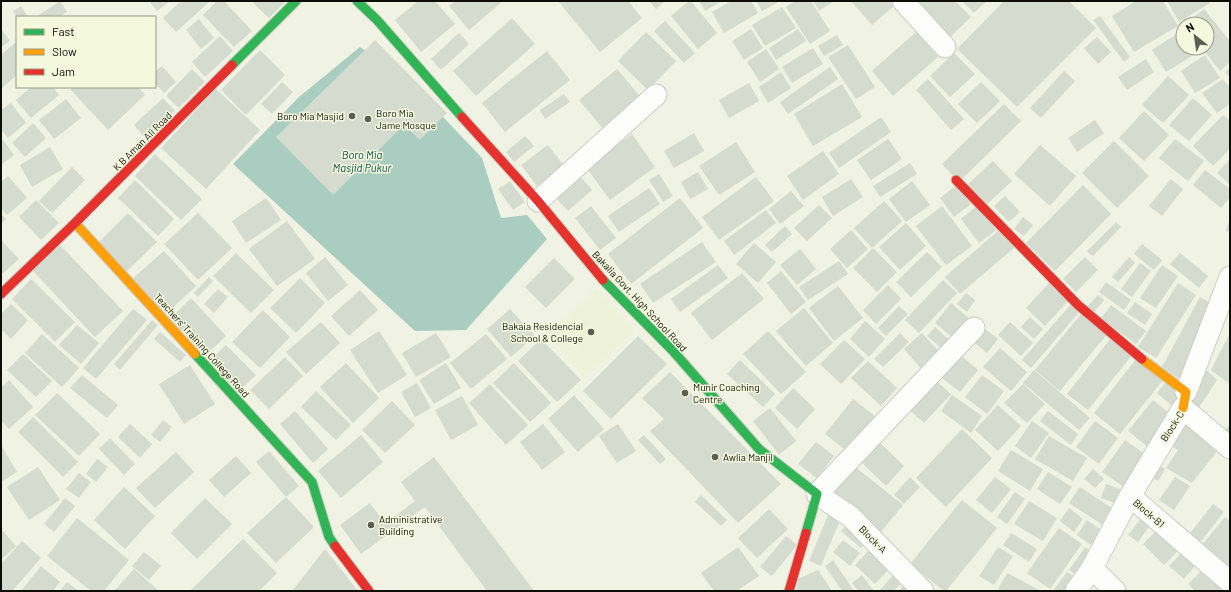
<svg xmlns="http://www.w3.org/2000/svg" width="1231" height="592" viewBox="0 0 1231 592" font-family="Barlow,sans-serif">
  <rect width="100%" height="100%" fill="#f0f2e3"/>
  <path fill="#eef2d8" d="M597 289 635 330 584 378 547 335Z"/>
  <path fill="#a9cdc0" d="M360 47 403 75 482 158 501 218 527 215 547 239 466 330 415 331 233 164 299 97Z"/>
  <g fill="#d5dbcf">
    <path d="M60 1 67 12 59 17H36Z"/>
    <path d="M149 1H170L157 11Z"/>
    <path d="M181 1H210L176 32 163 18Z"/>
    <path d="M217 1H224L252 31 234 47 203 15Z"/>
    <path d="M254 1H286L269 18 253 3Z"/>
    <path d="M418 1H435L455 24 421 52 395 20Z"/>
    <path d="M455 1H503L469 30 449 6Z"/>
    <path d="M558 1H628L642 18 600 52Z"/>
    <path d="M649 1H665L656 9Z"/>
    <path d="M689 1H691L717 33 698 49 671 16Z"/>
    <path d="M699 1H722L705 11Z"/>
    <path d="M731 1H751L758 13 724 33 712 12Z"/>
    <path d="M756 1H776L777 3 762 11Z"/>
    <path d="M795 1H811L830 31 810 44 786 7Z"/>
    <path d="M813 1H832L833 2 819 11Z"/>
    <path d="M851 1H896L897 3 872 25Z"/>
    <path d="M919 1H955L971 17 945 42 912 8Z"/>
    <path d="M962 1H987L974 13Z"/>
    <path d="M1004 1H1069L1096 28 1017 107 957 49Z"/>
    <path d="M1136 1H1163L1178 26 1134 52 1112 16Z"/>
    <path d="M1167 1H1209L1210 3 1179 22Z"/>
    <path d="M21 6 28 17H17L13 11Z"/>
    <path d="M782 7 796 28 765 46 752 25Z"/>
    <path d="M1204 9 1230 41V62L1220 71 1202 48H1207V24H1185Z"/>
    <path d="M1100 16 1130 57 1124 62 1093 20Z"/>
    <path d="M512 18 535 44 476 96 453 71Z"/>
    <path d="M199 19 214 38 201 49 186 30Z"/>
    <path d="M665 21 695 53 684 63 654 31Z"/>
    <path d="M1 29 10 41 1 47Z"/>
    <path d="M751 29 763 48 744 60 732 41Z"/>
    <path d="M798 29 806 41 776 60 769 48Z"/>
    <path d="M1183 30V48H1194L1197 53 1166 72 1152 50Z"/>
    <path d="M646 32 676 61 648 90 618 61Z"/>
    <path d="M916 32 938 57 893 96 872 71Z"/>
    <path d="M459 33 469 44 441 70 431 59Z"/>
    <path d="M837 35 843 45 824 56 818 46Z"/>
    <path d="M220 36 233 51 205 77 192 62Z"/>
    <path d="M1097 37 1111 52 1098 64 1084 48Z"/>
    <path d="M375 40 447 113 420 140 404 125 333 195 276 137Z"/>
    <path d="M16 42 17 75 1 89V55Z"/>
    <path d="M848 45 875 87 856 99 828 57Z"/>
    <path d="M813 48 823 64 792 83 782 67Z"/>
    <path d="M766 49 779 69 760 82 747 62Z"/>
    <path d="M260 50 285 75 246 115 221 90Z"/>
    <path d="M547 51 570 80 505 132 482 103Z"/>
    <path d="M954 53 975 74 950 97 930 76Z"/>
    <path d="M1205 55 1220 78 1195 93 1181 71Z"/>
    <path d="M1146 59 1154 72 1127 90 1118 77Z"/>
    <path d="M162 66 176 82 164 93 155 83V72Z"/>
    <path d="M830 67 838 79 788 114 780 102Z"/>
    <path d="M1230 68V78L1225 72Z"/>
    <path d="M192 69 205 82 179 108 166 96Z"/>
    <path d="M617 69 643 100 605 131 579 100Z"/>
    <path d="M1064 71 1075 81 1041 118 1030 108Z"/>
    <path d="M781 72 791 88 768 103 759 87Z"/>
    <path d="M1168 76 1189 95 1163 123 1142 105Z"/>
    <path d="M928 79 964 119 951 130 916 90Z"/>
    <path d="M1223 79 1230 88V104L1217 113 1202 93Z"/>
    <path d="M282 82 293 92 272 114 261 104Z"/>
    <path d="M981 82 1000 101 977 123 958 104Z"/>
    <path d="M749 83 759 101 729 118 719 100Z"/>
    <path d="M842 84 862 117 813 146 794 114Z"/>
    <path d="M31 87H53L59 95 31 118 16 100Z"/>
    <path d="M73 87H138L145 95 108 130 70 89Z"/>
    <path d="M216 89 260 130 206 189 161 148Z"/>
    <path d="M564 94 570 102 545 119 540 110Z"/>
    <path d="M163 98 175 111 146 139 134 125Z"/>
    <path d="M1193 98 1212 115 1189 141 1169 125Z"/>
    <path d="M66 99 81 118 54 139 39 120Z"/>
    <path d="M11 103 26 123 8 138 1 129V110Z"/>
    <path d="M1004 104 1021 121 959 182 942 164Z"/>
    <path d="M1144 111 1169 135 1144 161 1119 138Z"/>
    <path d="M1223 115 1230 121V149L1213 166 1193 146Z"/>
    <path d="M881 117 891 132 839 168 829 153Z"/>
    <path d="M1095 120 1104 133 1077 152 1068 138Z"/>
    <path d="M33 123 46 138 25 157 12 143Z"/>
    <path d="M694 133 704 151 674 168 664 151Z"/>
    <path d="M632 134 655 167 610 200 586 167Z"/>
    <path d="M525 136 534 146 514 162 506 152Z"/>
    <path d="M1 137 14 155 1 165Z"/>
    <path d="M888 139 902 159 871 180 857 160Z"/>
    <path d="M1175 139 1204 161 1188 181 1159 158Z"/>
    <path d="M1114 141 1149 176 1117 208 1082 173Z"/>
    <path d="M736 142 755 172 719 195 699 166Z"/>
    <path d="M548 145 564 166 537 186 521 165Z"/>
    <path d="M1040 145 1076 176 1050 206 1014 174Z"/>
    <path d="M50 147 63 169 32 187 20 165Z"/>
    <path d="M823 151 839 174 803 200 787 176Z"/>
    <path d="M155 154 202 199 181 220 135 176Z"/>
    <path d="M1230 159V185L1217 173Z"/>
    <path d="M993 161 1012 181 986 205 968 184Z"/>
    <path d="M910 163 917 174 880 197 873 186Z"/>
    <path d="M72 167 85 180 52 213 39 201Z"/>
    <path d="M1205 170 1230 189V197L1221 208 1193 185Z"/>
    <path d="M698 172 708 189 690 199 681 182Z"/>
    <path d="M659 174 673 196 663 202 649 180Z"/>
    <path d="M579 175 592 190 568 211 554 196Z"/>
    <path d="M8 176 27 198 7 215 1 208V182Z"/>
    <path d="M756 177 774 201 719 240 702 217Z"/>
    <path d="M851 179 863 197 833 216 822 197Z"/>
    <path d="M1171 179 1183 189 1162 216 1149 206Z"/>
    <path d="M135 180 174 219 158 236 118 198Z"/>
    <path d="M510 181 525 202 513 210 498 189Z"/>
    <path d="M912 181 930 205 906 222 889 199Z"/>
    <path d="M957 185 971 204 954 217 940 198Z"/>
    <path d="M1083 185 1111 214 1055 271 1026 243Z"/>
    <path d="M649 188 660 204 619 232 608 216Z"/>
    <path d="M791 191 804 206 780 224 769 209Z"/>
    <path d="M1005 196 1020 212 1009 222 994 206Z"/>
    <path d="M266 198 281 220 246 243 232 221Z"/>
    <path d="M680 198 703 228 631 284 608 254Z"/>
    <path d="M36 200 59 223 41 240 19 217Z"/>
    <path d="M884 201 902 221 872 248 854 228Z"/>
    <path d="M819 205 832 218 807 241 794 228Z"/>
    <path d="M591 206 616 238 600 250 575 218Z"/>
    <path d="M942 206 972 246 946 265 916 226Z"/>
    <path d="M977 206 996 230 979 243 961 219Z"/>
    <path d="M766 210 776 223 734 255 724 241Z"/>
    <path d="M128 213 157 242 126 272 97 244Z"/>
    <path d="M198 213 232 248 198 280 164 244Z"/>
    <path d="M1 214 6 219 1 224Z"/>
    <path d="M1023 217 1033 225 1024 236 1014 229Z"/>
    <path d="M1230 218V232L1226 231Z"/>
    <path d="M287 221 315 259 277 286 249 249Z"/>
    <path d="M1116 222 1121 227 1093 256 1087 251Z"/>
    <path d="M906 223 926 246 900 270 879 247Z"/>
    <path d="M785 226 792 234 772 252 765 245Z"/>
    <path d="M1000 229 1015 247 960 294 945 277Z"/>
    <path d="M851 230 868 249 847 268 830 249Z"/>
    <path d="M1 240 19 259 1 275Z"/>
    <path d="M702 242 716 262 653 303 640 284Z"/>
    <path d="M754 243 776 262 758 283 736 264Z"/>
    <path d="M1142 244 1162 260 1154 270 1134 254Z"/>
    <path d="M60 245 123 311 95 337 33 271Z"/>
    <path d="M873 248 897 272 877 292 853 268Z"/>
    <path d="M800 249 816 269 797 285 780 265Z"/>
    <path d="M164 251 196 286 164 316 131 280Z"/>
    <path d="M927 252 942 267 911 297 896 282Z"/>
    <path d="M236 253 274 290 251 313 213 276Z"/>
    <path d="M1180 253 1208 276 1199 288 1170 264Z"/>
    <path d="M325 257 348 285 328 301 306 273Z"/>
    <path d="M1085 257 1098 270 1076 292 1063 279Z"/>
    <path d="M1129 257 1135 263 1118 282 1112 277Z"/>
    <path d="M554 258 575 279 546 308 525 287Z"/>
    <path d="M839 261 848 274 808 300 799 287Z"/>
    <path d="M1140 263 1151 271 1132 297 1121 289Z"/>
    <path d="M718 265 728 278 680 312 671 299Z"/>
    <path d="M1162 265 1178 276 1156 308 1140 298Z"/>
    <path d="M781 271 806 302 791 314 767 283Z"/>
    <path d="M742 273 764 299 712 340 691 313Z"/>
    <path d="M209 277 213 281 198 297 194 293Z"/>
    <path d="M300 278 325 303 296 333 270 308Z"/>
    <path d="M31 279 75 322 55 342 12 299Z"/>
    <path d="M943 280 957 293 919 333 905 320Z"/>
    <path d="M1050 282 1069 300 1045 326 1026 308Z"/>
    <path d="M1106 282 1131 300 1124 310 1099 292Z"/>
    <path d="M1178 283 1196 295 1156 358 1138 347Z"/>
    <path d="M888 285 901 299 876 324 863 310Z"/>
    <path d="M838 286 863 318 834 341 809 308Z"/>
    <path d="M218 289 228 297 214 313 204 304Z"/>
    <path d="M360 290 378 310 349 336 331 316Z"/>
    <path d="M966 293 975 300 967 312 957 304Z"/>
    <path d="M1098 295 1104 300 1092 315 1085 309Z"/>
    <path d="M1200 297 1217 307 1184 382 1162 367Z"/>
    <path d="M191 298 226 336 205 356 170 319Z"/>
    <path d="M1135 302 1152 314 1145 325 1127 313Z"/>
    <path d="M951 303 972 321 956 340 935 323Z"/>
    <path d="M1072 303 1081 310 1031 368 1022 360Z"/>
    <path d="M11 304 28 320 11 339 1 329V314Z"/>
    <path d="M1111 305 1146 331 1136 344 1101 318Z"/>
    <path d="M899 306 908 314 886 336 878 328Z"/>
    <path d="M804 308 833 343 806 366 776 331Z"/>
    <path d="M133 309 147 320 96 379 83 368Z"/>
    <path d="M510 309 535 336 511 357 487 329Z"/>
    <path d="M263 310 290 337 260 368 232 342Z"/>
    <path d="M1082 313 1108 333 1060 391 1035 370Z"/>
    <path d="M1030 317 1043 329 1034 339 1021 327Z"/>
    <path d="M152 320 158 325 120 370 114 364Z"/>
    <path d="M865 321 885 339 869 357 850 339Z"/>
    <path d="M321 322 340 343 306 374 286 352Z"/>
    <path d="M1010 322 1033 343 1021 356 998 335Z"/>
    <path d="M77 325 99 343 81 364 59 345Z"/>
    <path d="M980 325 998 339 987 353 969 338Z"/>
    <path d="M935 327 954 344 947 353 927 336Z"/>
    <path d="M379 331 407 375 378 393 350 350Z"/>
    <path d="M768 331 806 372 781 394 743 354Z"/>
    <path d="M160 332 186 355 180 362 154 339Z"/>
    <path d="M436 333 451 357 416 377 402 353Z"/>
    <path d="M900 333 909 342 883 367 874 359Z"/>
    <path d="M922 333 943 356 925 373 904 349Z"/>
    <path d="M1230 333V384L1211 370Z"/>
    <path d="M42 334 79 368 62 387 25 353Z"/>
    <path d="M486 334 507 359 471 389 450 363Z"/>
    <path d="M638 336 667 364 611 419 583 391Z"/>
    <path d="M1111 338 1132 355 1088 410 1067 394Z"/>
    <path d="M541 339 581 380 557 402 518 361Z"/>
    <path d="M844 340 865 359 841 384 820 364Z"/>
    <path d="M226 345 256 375 239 391 209 362Z"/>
    <path d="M1000 348 1027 372 1011 391 983 367Z"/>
    <path d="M955 350 978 370 960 392 936 373Z"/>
    <path d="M23 354 52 381 36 397 7 370Z"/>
    <path d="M285 357 303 376 269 409 250 390Z"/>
    <path d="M1136 359 1163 380 1120 434 1094 413Z"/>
    <path d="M740 360 775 394 763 407 727 374Z"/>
    <path d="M868 361 897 388 881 406 851 378Z"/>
    <path d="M346 363 379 398 353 423 320 387Z"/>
    <path d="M446 363 461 388 434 404 419 380Z"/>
    <path d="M514 363 551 403 530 422 493 383Z"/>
    <path d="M190 365 215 404 184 424 159 384Z"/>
    <path d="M1201 365 1217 380 1198 409 1188 401Z"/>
    <path d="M1034 370 1090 418 1079 430 1023 383Z"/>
    <path d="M670 372 781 484 738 523 650 431 664 419 642 398Z"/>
    <path d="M82 375 118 405 107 418 70 388Z"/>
    <path d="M982 375 1004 391 987 414 965 397Z"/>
    <path d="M931 376 951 394 924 423 904 405Z"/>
    <path d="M9 380 33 407 9 429 1 420V388Z"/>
    <path d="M1167 381 1183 394 1172 406 1157 393Z"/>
    <path d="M417 383 431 408 415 417 401 392Z"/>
    <path d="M490 384 528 425 506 445 469 403Z"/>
    <path d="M1023 384 1045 404 1027 423 1004 403Z"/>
    <path d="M793 388 815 409 797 429 775 408Z"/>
    <path d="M316 391 351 425 336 440 301 407Z"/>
    <path d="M57 393 100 434 79 456 35 415Z"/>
    <path d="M574 395 604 429 578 452 548 419Z"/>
    <path d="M952 395 982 416 971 433 941 411Z"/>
    <path d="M462 396 478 425 451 440 435 410Z"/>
    <path d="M853 399 876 417 848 452 825 434Z"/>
    <path d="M1153 400 1174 417 1149 448 1128 431Z"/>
    <path d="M392 401 415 425 385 453 362 430Z"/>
    <path d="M998 405 1021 426 998 451 975 430Z"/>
    <path d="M770 408 796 441 779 455 753 421Z"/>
    <path d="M295 411 328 449 313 463 280 424Z"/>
    <path d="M1048 411 1078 434 1071 445 1040 421Z"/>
    <path d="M1184 414 1222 445 1192 483 1166 468 1178 450 1167 443Z"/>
    <path d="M33 417 78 462 63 477 18 432Z"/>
    <path d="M163 420 172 427 160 442 151 435Z"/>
    <path d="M1032 421 1049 433 1031 458 1015 446Z"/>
    <path d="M1095 421 1118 438 1099 464 1076 447Z"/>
    <path d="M130 424 152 444 140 458 118 437Z"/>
    <path d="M543 424 565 452 542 470 520 442Z"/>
    <path d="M618 424 636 451 617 463 599 436Z"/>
    <path d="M1230 424V441L1222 434Z"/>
    <path d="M962 429 992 458 946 507 916 478Z"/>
    <path d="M361 435 383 462 341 498 318 471Z"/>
    <path d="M644 435 666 459 660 464 638 440Z"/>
    <path d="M1049 436 1087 458 1073 481 1035 459Z"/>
    <path d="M110 438 135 464 124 475 99 449Z"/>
    <path d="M877 440 904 466 886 486 859 460Z"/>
    <path d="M1125 440 1149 457 1127 489 1102 472Z"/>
    <path d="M816 442 834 456 817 478 798 464Z"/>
    <path d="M1 445 17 472 1 482Z"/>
    <path d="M1011 450 1043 469 1030 491 998 471Z"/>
    <path d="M269 451 299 486 286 497 314 527 276 563 247 533 286 497 256 462Z"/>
    <path d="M176 452 194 472 155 508 136 488Z"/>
    <path d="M236 456 251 473 224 497 209 480Z"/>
    <path d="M434 457 534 591H487L425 507 361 554 340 525 370 503 385 524 415 501 401 482Z"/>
    <path d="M97 459 108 467 96 482 86 474Z"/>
    <path d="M849 462 903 505 881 532 827 489Z"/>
    <path d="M1156 463 1165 469 1158 481 1149 476Z"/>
    <path d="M38 467 60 500 29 520 7 487Z"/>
    <path d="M1093 469 1104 479 1095 488 1084 479Z"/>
    <path d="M1048 472 1072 487 1060 504 1037 489Z"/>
    <path d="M79 473 91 482 79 498 66 489Z"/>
    <path d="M910 477 920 487 904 504 894 495Z"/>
    <path d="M995 477 1011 489 992 513 976 500Z"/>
    <path d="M1175 477 1190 486 1174 510 1159 500Z"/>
    <path d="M1106 484 1125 491 1120 505 1101 498Z"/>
    <path d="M124 487 155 516 125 549 94 520Z"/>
    <path d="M1080 487 1116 511 1106 527 1069 503Z"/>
    <path d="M1015 492 1025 499 1007 524 997 517Z"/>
    <path d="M701 495 727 520 721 526 695 502Z"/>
    <path d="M65 498 75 506 54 532 44 524Z"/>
    <path d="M205 498 232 524 197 559 171 533Z"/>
    <path d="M962 500 997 528 946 591H944L910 564Z"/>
    <path d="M1029 501 1057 518 1043 541 1014 524Z"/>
    <path d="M1213 504 1224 512 1198 545 1187 537Z"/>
    <path d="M831 508 843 513 821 566 809 561Z"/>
    <path d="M1069 508 1083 519 1074 532 1060 521Z"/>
    <path d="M769 509 788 529 757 558 738 538Z"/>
    <path d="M1143 516 1152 523 1138 542 1128 535Z"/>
    <path d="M1225 517 1230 521V569L1201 546Z"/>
    <path d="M77 518 129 560 104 591H91L47 556Z"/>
    <path d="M1087 520 1108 535 1098 550 1077 535Z"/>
    <path d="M847 524 867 541 861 548 841 531Z"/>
    <path d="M1160 527 1181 548 1164 565 1143 544Z"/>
    <path d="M1059 528 1082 544 1050 589 1027 573Z"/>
    <path d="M1 529 16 546 1 560Z"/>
    <path d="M1011 533 1037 549 1029 562 1003 545Z"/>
    <path d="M786 536 797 545 772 576 760 567Z"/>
    <path d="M243 539 277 573 259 591H190Z"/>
    <path d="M843 540 860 553 850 566 833 552Z"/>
    <path d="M22 541 41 558 12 591H1V564Z"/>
    <path d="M738 547 759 576 737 591H714L701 573Z"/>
    <path d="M872 547 892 566 875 584 855 565Z"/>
    <path d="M998 547 1013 556 994 585 979 576Z"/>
    <path d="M1085 547 1097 555 1081 578 1069 570Z"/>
    <path d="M325 549 358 591H292Z"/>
    <path d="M1185 549 1199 561 1184 579 1169 566Z"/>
    <path d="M144 552 161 566 149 580 132 566Z"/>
    <path d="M833 560 854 591H842L825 566Z"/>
    <path d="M41 566 60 582 53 591H21Z"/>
    <path d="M1205 567 1229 591H1195L1188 584Z"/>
    <path d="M134 569 159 591 115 590Z"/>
    <path d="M818 570 832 591H797L798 579Z"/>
    <path d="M1067 572 1078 579 1070 591H1053Z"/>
    <path d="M895 573 904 580 894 591H881L880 590Z"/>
    <path d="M1007 573 1041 591H1003L998 589Z"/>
    <path d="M862 575 874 591H858L852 583Z"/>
    <path d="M67 582 79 591H60Z"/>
    <path d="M906 582 910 591H899Z"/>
  </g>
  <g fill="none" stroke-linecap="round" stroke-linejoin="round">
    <defs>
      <g id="street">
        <path d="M903 1 945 47"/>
        <path d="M538 201 656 95"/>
        <path d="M1186 392 1230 277"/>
        <path d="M1130 496 1183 408 1230 448"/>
        <path d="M1092 568 1130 496 1230 582"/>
        <path d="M923 591 851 517 817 494 974 328"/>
        <path d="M1076 591 1092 568 1115 591"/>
      </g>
      <g id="fast">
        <path d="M357 1 377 20 462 117"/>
        <path d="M232 65 296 1"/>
        <path d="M603 280 673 351 759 449 817 494 806 533"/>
        <path d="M195 354 312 482 329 537 335 546"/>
      </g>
      <g id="slow">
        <path d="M75 223 195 354"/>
        <path d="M1142 359 1186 392 1183 408"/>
      </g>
      <g id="jam">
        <path d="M462 117 538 201 603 280"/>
        <path d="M956 180 1078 305 1142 359"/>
        <path d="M1 294 75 223 232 65"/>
        <path d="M335 546 369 591"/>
        <path d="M789 591 806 533"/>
      </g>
    </defs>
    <use href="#street" stroke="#cccec3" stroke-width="23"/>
    <use href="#fast" stroke="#cccec3" stroke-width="11"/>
    <use href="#slow" stroke="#cccec3" stroke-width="11"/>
    <use href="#jam" stroke="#cccec3" stroke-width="11"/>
    <use href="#street" stroke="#fdfdfb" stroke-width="21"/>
    <use href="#fast" stroke="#30b455" stroke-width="9"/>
    <use href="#slow" stroke="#ff9f0a" stroke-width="9"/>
    <use href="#jam" stroke="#e5322d" stroke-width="9"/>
  </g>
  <g fill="#5c5e53" stroke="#f4f8dd" stroke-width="1.5">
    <circle cx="352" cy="116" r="4"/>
    <circle cx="368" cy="119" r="4"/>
    <circle cx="591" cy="332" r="4"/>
    <circle cx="685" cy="393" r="4"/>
    <circle cx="715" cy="457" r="4"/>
    <circle cx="371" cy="525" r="4"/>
  </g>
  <g text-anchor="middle" stroke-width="3" stroke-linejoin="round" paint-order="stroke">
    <g font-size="10" fill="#0d0e06" stroke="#f4f8dd" text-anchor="start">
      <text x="376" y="117">Boro Mia<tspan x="376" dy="12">Jame Mosque</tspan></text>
      <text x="344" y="120" text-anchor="end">Boro Mia Masjid</text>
      <text x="583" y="330" text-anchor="end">Bakaia Residencial<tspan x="583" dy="12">School &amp; College</tspan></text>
      <text x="693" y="391">Munir Coaching<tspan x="693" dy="12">Centre</tspan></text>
      <text x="723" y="461">Awlia Manjil</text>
      <text x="379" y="523">Administrative<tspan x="379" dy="12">Building</tspan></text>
    </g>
    <g font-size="10" fill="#0d0e06" stroke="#f4f8dd">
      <text transform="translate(142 141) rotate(-45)" y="4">K B Aman Ali Road</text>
      <text transform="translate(640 301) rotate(47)" y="4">Bakalia Govt. High School Road</text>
      <text transform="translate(202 345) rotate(48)" y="4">Teachers' Training College Road</text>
      <text transform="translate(1172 426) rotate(-57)" y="4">Block-C</text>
      <text transform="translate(1149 513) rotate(41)" y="4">Block-B1</text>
      <text transform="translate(873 539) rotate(45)" y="4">Block-A</text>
    </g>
    <g font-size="11" font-style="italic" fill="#024d42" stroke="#f4f8dd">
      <text x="362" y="159">Boro Mia<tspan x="362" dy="13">Masjid Pukur</tspan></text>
    </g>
  </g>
  <rect width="1231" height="592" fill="none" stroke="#0d0e06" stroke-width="4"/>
  <rect x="16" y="16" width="140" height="72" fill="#f4f8dd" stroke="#989a87"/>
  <rect x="24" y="29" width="20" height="6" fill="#30b455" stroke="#989a87"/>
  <text x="52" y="36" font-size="12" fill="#0d0e06">Fast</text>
  <rect x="24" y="49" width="20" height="6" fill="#ff9f0a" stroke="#989a87"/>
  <text x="52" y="56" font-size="12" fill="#0d0e06">Slow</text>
  <rect x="24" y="69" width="20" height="6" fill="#e5322d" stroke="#989a87"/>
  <text x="52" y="76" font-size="12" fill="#0d0e06">Jam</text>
  <g transform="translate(1195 36) rotate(330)"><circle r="19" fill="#f4f8dd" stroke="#989a87"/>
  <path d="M0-3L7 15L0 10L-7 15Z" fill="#5c5e53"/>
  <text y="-6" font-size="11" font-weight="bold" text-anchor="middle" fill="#0d0e06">N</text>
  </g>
</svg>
